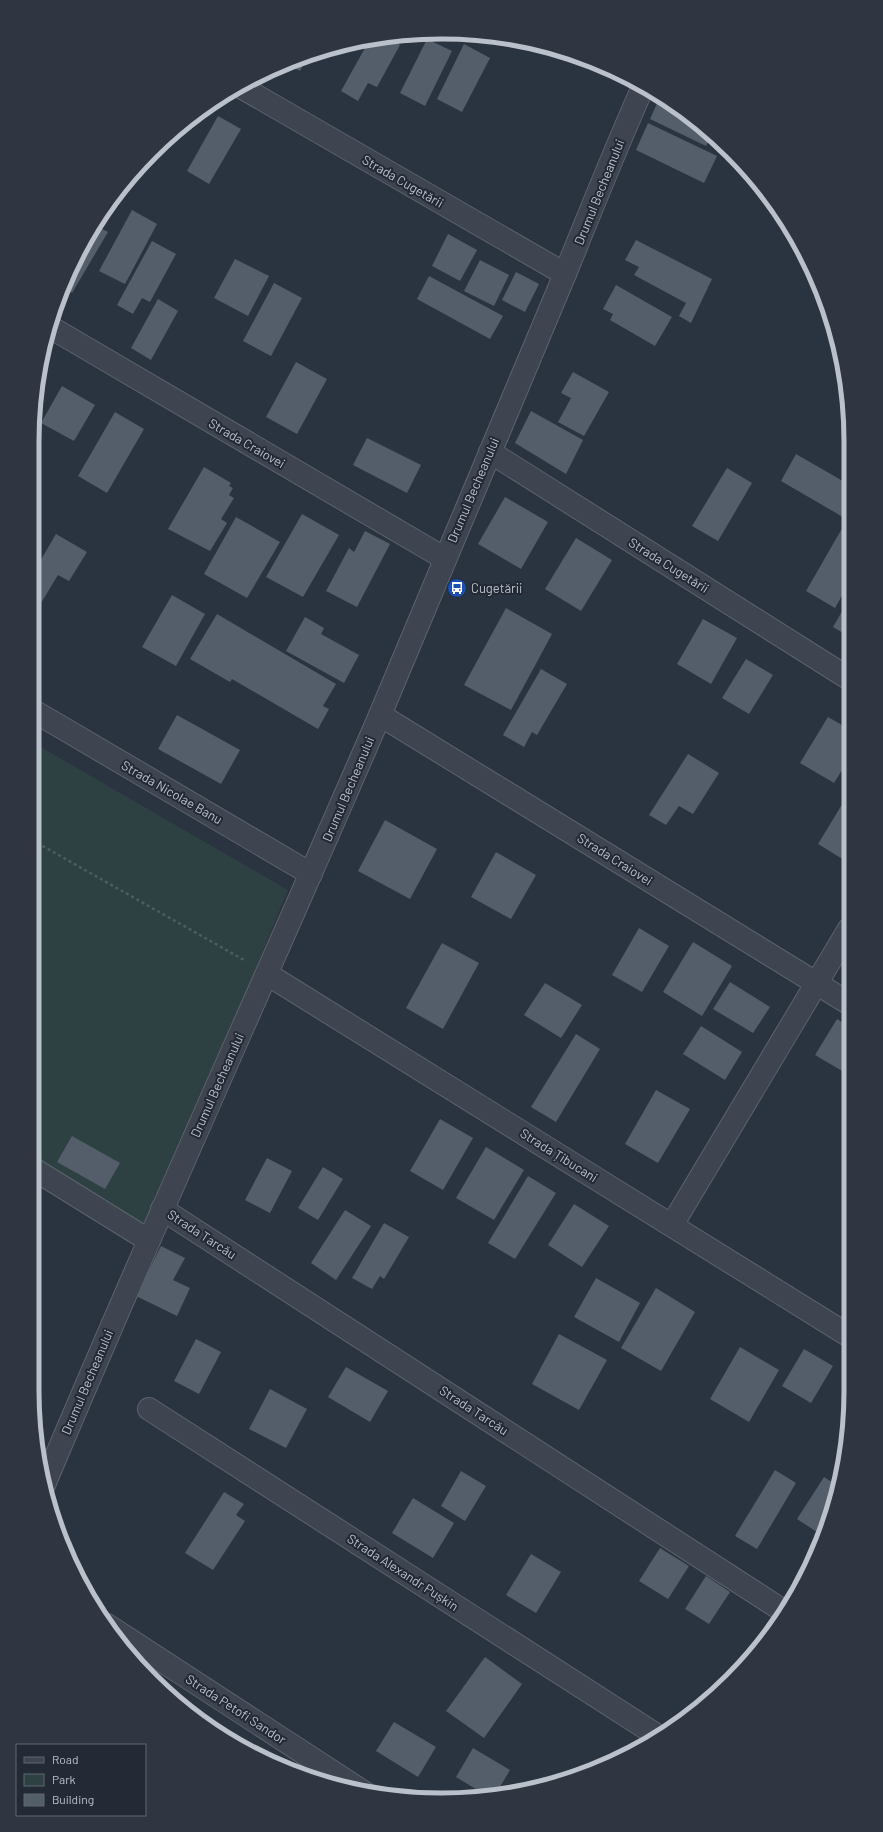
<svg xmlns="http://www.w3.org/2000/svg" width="883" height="1832" viewBox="0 0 883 1832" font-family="Barlow,sans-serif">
  <rect width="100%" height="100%" fill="#2a3340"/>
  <path fill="#2d4042" d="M32 742 288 890 146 1236 32 1165Z"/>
  <g fill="#545e6a">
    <path d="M387 37 400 45 377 87 368 83 358 101 341 91 370 39Z"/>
    <path d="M427 39 452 51 425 106 400 93Z"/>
    <path d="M464 44 490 58 462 112 437 99Z"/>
    <path d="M308 56 300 71 285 63Z"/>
    <path d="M659 99 691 117 711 137 706 146 650 119Z"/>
    <path d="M218 116 241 129 209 184 187 171Z"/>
    <path d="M648 123 717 156 704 183 636 150Z"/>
    <path d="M132 210 157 224 125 284 99 271Z"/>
    <path d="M95 225 108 232 72 293 62 287 63 285Z"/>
    <path d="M448 234 477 250 460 281 432 266Z"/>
    <path d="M636 240 712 279 691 323 679 316 686 303 634 275 639 267 625 260Z"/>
    <path d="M152 241 176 254 150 302 142 298 133 314 117 305Z"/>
    <path d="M235 259 269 276 248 316 214 298Z"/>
    <path d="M480 260 509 275 494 306 464 291Z"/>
    <path d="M516 272 539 284 525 312 502 300Z"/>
    <path d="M429 276 503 316 490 339 417 299Z"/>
    <path d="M274 283 302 298 271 356 243 341Z"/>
    <path d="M616 285 672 317 655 346 610 320 613 314 603 309Z"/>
    <path d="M158 299 178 311 151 360 131 348Z"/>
    <path d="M296 362 327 379 297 434 266 417Z"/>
    <path d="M573 372 609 392 584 436 558 422 571 398 561 393Z"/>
    <path d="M62 386 95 405 74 441 41 423Z"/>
    <path d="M531 411 583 440 566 474 515 443Z"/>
    <path d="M115 412 144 429 107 493 78 476Z"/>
    <path d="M367 438 421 465 407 493 353 465Z"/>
    <path d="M796 454 848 484V520L781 481Z"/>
    <path d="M204 467 231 483 229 486 233 488 229 495 234 498 221 519 227 523 210 551 168 529Z"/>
    <path d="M727 468 752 483 718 541 692 526Z"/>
    <path d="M505 497 548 522 521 569 478 544Z"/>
    <path d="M302 514 339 535 303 597 266 577Z"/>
    <path d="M236 517 280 542 247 598 204 574Z"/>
    <path d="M844 525 848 527V585L835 608 806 591Z"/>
    <path d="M365 531 390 544 357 607 326 591 349 548 354 552Z"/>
    <path d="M56 534 87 552 69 581 58 575 32 618V575Z"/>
    <path d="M576 538 612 560 581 611 545 589Z"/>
    <path d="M172 595 205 614 176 666 142 647Z"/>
    <path d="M848 601V636L833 627Z"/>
    <path d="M506 608 552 634 511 710 464 685Z"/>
    <path d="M217 614 336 684 323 706 329 709 318 729 232 679 230 682 190 659Z"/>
    <path d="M305 617 324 628 321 634 359 655 344 683 286 651Z"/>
    <path d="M703 619 737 638 711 684 677 664Z"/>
    <path d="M32 626 41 631 32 647Z"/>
    <path d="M746 659 773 675 749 714 722 698Z"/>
    <path d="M541 669 567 684 537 735 532 732 524 747 503 735Z"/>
    <path d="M177 715 240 750 221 784 158 749Z"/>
    <path d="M828 717 849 729V759L834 783 800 763Z"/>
    <path d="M688 754 719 773 693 814 679 806 666 825 649 815Z"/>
    <path d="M849 793V863L818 844Z"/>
    <path d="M385 820 437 849 410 899 358 871Z"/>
    <path d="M496 852 536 875 511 919 471 897Z"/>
    <path d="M639 928 669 946 642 992 612 975Z"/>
    <path d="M693 942 732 966 702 1016 663 992Z"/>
    <path d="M442 943 479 963 443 1029 406 1008Z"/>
    <path d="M730 982 770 1007 753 1033 713 1009Z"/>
    <path d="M545 983 582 1005 561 1038 524 1015Z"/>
    <path d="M837 1019 850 1027V1058L842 1071 815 1055Z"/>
    <path d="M701 1026 742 1052 725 1080 683 1054Z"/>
    <path d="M576 1034 600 1049 556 1122 531 1107Z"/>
    <path d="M656 1090 690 1109 658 1163 625 1144Z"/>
    <path d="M440 1119 473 1138 443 1190 410 1171Z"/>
    <path d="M72 1136 120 1163 105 1189 57 1162Z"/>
    <path d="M486 1147 524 1170 494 1220 456 1198Z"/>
    <path d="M267 1158 292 1171 270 1213 245 1200Z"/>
    <path d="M323 1167 343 1179 318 1220 298 1208Z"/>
    <path d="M528 1176 556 1193 515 1259 488 1243Z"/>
    <path d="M574 1204 609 1226 582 1267 548 1245Z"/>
    <path d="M345 1210 371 1226 336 1280 311 1263Z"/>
    <path d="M384 1223 409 1237 384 1279 380 1276 372 1289 352 1278Z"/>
    <path d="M161 1246 185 1258 173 1280 190 1288 177 1316 136 1296Z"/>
    <path d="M596 1278 640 1303 619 1342 574 1317Z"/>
    <path d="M656 1288 695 1312 661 1371 621 1348Z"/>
    <path d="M559 1334 607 1360 579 1410 532 1384Z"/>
    <path d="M196 1339 221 1352 199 1394 174 1381Z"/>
    <path d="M740 1347 779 1370 749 1422 710 1399Z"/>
    <path d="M804 1349 833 1366 811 1403 782 1386Z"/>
    <path d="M346 1367 388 1391 370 1422 328 1397Z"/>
    <path d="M270 1389 307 1409 286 1448 249 1429Z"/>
    <path d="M775 1470 796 1483 757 1549 735 1536Z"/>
    <path d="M461 1471 486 1486 465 1521 441 1506Z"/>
    <path d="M824 1477 838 1486 823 1536 797 1519Z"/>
    <path d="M224 1492 244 1504 236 1515 245 1521 213 1570 185 1553Z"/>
    <path d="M413 1498 454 1523 433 1558 392 1533Z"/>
    <path d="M660 1548 689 1566 668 1599 639 1581Z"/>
    <path d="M531 1554 561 1572 536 1613 506 1595Z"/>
    <path d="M706 1576 730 1592 709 1624 685 1609Z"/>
    <path d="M485 1657 522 1684 484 1738 446 1711Z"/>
    <path d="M394 1722 436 1747 418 1777 376 1751Z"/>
    <path d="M473 1748 510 1770 494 1797H489L456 1777Z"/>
  </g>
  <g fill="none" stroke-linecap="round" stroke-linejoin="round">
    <defs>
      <g id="minor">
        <path d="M241 87 565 274"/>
        <path d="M490 452 848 678"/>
        <path d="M32 710 311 874"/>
        <path d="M267 974 851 1337"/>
        <path d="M32 1168 148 1240"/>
        <path d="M162 1209 785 1612"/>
        <path d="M672 1225 849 929"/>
        <path d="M149 1409 658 1736"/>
        <path d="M44 1485C152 1227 269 972 380 715"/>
        <path d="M107 1625 365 1793"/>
      </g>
      <g id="tertiary">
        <path d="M642 89C615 150 590 212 565 274 504 421 441 568 380 715L850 1004"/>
        <path d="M50 327 444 558"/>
      </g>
    </defs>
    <use href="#minor" stroke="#5c636d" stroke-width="24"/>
    <use href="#tertiary" stroke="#5c636d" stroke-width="24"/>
    <path stroke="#4c5d60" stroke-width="2.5" stroke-dasharray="3 3" stroke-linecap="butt" d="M32 840 244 960"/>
    <use href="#minor" stroke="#3e4550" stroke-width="22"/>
    <use href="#tertiary" stroke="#3e4550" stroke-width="22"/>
  </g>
  <defs>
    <symbol id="bus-disc" viewBox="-11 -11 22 22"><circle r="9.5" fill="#1a4fb4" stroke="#232a35"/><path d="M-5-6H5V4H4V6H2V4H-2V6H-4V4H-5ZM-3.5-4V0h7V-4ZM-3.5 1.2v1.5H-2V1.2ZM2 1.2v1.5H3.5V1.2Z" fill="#fff"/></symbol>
  </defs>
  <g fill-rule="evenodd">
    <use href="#bus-disc" x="446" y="577" width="22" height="22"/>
  </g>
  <g text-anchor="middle" stroke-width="4" stroke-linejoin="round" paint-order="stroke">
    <g font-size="13" fill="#bbc1ca" stroke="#232a35">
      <text transform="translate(403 181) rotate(30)" y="5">Strada Cugetării</text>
      <text transform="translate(599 192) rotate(-68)" y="5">Drumul Becheanului</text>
      <text transform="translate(247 443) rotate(30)" y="5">Strada Craiovei</text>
      <text transform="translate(473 490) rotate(-67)" y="5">Drumul Becheanului</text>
      <text transform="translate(669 565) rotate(32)" y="5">Strada Cugetării</text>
      <text transform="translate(348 789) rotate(-67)" y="5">Drumul Becheanului</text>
      <text transform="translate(172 792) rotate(30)" y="5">Strada Nicolae Banu</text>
      <text transform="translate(615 859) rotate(32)" y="5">Strada Craiovei</text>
      <text transform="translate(217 1085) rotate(-66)" y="5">Drumul Becheanului</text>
      <text transform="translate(559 1155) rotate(32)" y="5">Strada Țibucani</text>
      <text transform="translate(202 1234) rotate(33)" y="5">Strada Tarcău</text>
      <text transform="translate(87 1382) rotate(-67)" y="5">Drumul Becheanului</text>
      <text transform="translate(474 1410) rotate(33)" y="5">Strada Tarcău</text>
      <text transform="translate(403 1572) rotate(33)" y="5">Strada Alexandr Pușkin</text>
      <text transform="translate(236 1709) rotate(33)" y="5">Strada Petofi Sandor</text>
    </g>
    <g font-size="13" fill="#bbc1ca" stroke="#232a35" text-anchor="start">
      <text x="471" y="593">Cugetării</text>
    </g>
  </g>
  <path d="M0 0H883V1832H0ZM441 39H442A402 402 0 0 1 844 441V1391A402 402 0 0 1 442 1793H441A402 402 0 0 1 39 1391V441A402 402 0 0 1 441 39Z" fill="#2f3641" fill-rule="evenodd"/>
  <path fill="none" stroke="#bbc1ca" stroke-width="5" d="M441 39H442A402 402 0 0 1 844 441V1391A402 402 0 0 1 442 1793H441A402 402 0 0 1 39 1391V441A402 402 0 0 1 441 39Z"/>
  <rect x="16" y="1744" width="130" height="72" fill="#232a35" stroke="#606671"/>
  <rect x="24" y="1757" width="20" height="6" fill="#3e4550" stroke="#606671"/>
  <text x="52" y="1764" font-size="12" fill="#bbc1ca">Road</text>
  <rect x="24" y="1774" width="20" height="12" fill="#2d4042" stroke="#606671"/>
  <text x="52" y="1784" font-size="12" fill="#bbc1ca">Park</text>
  <rect x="24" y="1794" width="20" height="12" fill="#545e6a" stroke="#606671"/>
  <text x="52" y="1804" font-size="12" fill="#bbc1ca">Building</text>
</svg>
